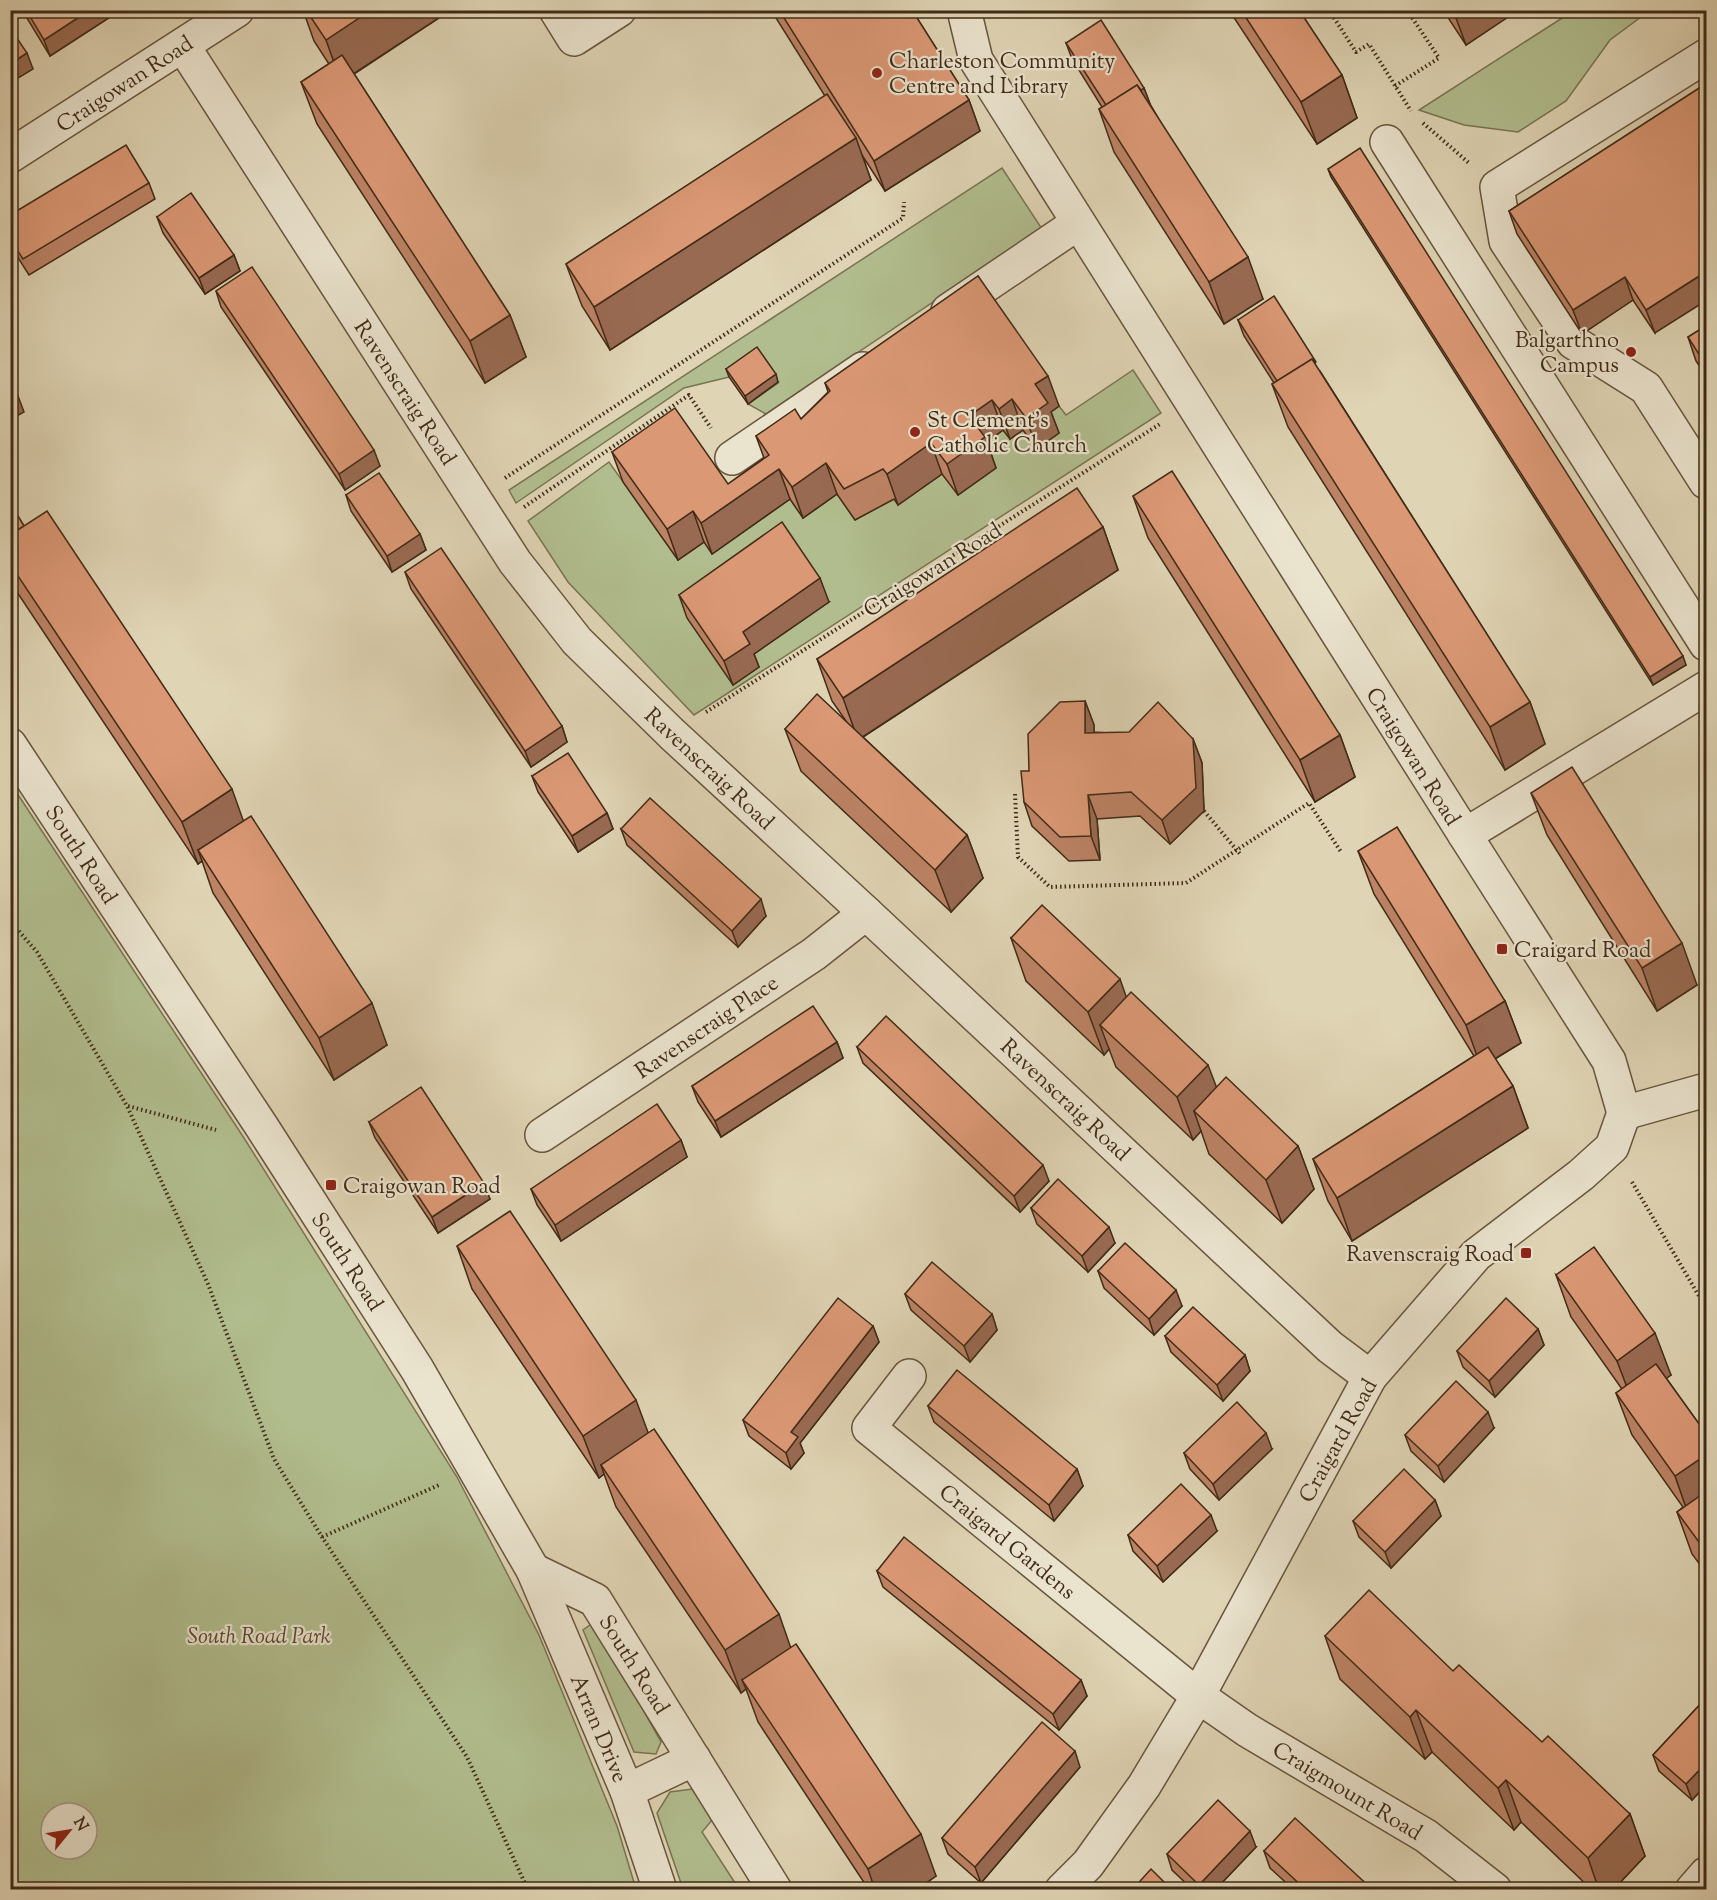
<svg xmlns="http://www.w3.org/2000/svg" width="1717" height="1900" viewBox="0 0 1717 1900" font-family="'Sorts Mill Goudy',serif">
  <rect width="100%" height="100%" fill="#dfd4b4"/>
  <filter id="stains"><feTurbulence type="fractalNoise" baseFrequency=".00333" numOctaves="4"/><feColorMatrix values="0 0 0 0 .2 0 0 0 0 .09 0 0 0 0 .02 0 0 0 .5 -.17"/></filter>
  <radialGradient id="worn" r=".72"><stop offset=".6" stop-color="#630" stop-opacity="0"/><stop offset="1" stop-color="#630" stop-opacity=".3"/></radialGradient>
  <g fill="#b1bd8e" stroke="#797452" stroke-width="1.5" fill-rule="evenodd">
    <path d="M1573 11H1649L1610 40 1566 101 1518 132 1464 125 1419 110Z"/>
    <path d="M1002 168 1042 229 766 414 748 404 778 383 760 356 729 377 684 388 516 503 509 490Z"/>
    <path d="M1133 370 1161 413 694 715 568 582 528 521 609 462 678 560 704 542 790 499 803 518 837 494 855 520 894 499 898 504 1003 430 1010 439 1023 430 1037 449 1046 415 1059 406 1066 415Z"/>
    <path d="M11 784 244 1138 457 1477 539 1635 617 1826 636 1889H11ZM51 1813H87V1849H51Z"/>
    <path d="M594 1622 661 1742 656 1754 634 1752 583 1630Z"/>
    <path d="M692 1789 713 1819 702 1832 739 1889H683L657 1813 670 1792Z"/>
  </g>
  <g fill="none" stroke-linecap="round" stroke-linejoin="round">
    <defs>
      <g id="minor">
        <path d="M556 10 574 39 619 10"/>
        <path d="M964 10 976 60 1465 835 1609 1061 1624 1113"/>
        <path d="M183 46 515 562 577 641 672 734 866 913 1330 1347 1370 1377"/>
        <path d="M1706 56 1497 187 1506 241 1573 342 1646 388 1706 482"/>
        <path d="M1387 142 1706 644"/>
        <path d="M10 156 237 10"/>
        <path d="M948 311 1078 223"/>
        <path d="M732 458 863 369"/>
        <path d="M10 745 262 1127 417 1369 533 1570 627 1791 660 1890"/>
        <path d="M1465 835 1706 688"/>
        <path d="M1624 1113 1706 1090"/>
        <path d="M542 1135 814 954 866 913"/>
        <path d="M909 1376 869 1428 1198 1696 1247 1730 1426 1836 1495 1890"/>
        <path d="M533 1570 595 1600 775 1890"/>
        <path d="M627 1791 694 1759"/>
        <path d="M1062 1890 1088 1864 1144 1786 1198 1696 1370 1377 1476 1255 1581 1175 1612 1147 1624 1113"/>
        <path d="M1692 1890 1706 1874"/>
      </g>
    </defs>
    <use href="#minor" stroke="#68553e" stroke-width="36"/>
    <g stroke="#412b17" stroke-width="4" stroke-dasharray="1.5 3" stroke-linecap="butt">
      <path d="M1329 10 1356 52 1369 44 1411 111"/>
      <path d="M1395 86 1439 58 1407 10"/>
      <path d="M1423 123 1469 163"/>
      <path d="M505 478 903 218 904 202"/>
      <path d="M524 507 689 395 711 428"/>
      <path d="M706 712 1160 424"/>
      <path d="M1015 794 1018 857 1050 887 1186 883 1309 803 1341 852"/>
      <path d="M1204 811 1240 854"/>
      <path d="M10 921 37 952 127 1106 208 1284 274 1459 322 1537 467 1757 528 1890"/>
      <path d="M128 1106 216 1130"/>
      <path d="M1632 1182 1706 1308"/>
      <path d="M322 1537 439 1485"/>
    </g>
    <use href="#minor" stroke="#eae3ce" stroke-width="33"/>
  </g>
  <g fill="#bc8365" stroke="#412b17" stroke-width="1.5">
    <path d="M22 10H121L50 56Z"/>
    <path d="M303 10H451L354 74 510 315 526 357 485 383 317 124 301 82 329 64 314 41Z"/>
    <path d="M771 10H912L969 100 980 131 885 191 862 155 871 180 610 350 582 306 566 264 825 96Z"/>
    <path d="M1229 10H1299L1342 75 1357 118 1317 144Z"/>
    <path d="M1443 10H1506L1508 17 1466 45Z"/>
    <path d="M1066 43 1144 88 1150 104 1263 299 1224 324 1114 152 1099 109 1102 107 1072 59Z"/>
    <path d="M1707 83 1655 333 1633 300 1582 334 1517 234 1509 211Z"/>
    <path d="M1328 169 1686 665 1653 685 1331 177Z"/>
    <path d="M149 183 155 199 29 275 10 245V215Z"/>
    <path d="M157 217 234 255 240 271 205 294 163 233Z"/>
    <path d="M978 276 1059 406 1051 412 1059 433 1037 449 1023 430 1010 439 1003 430 987 442 996 468 958 495 942 474 898 505 894 499 855 520 837 494 803 518 790 499 712 554 704 542 678 560 623 482 612 452 728 484 764 458 756 436 801 419 828 392 825 383Z"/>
    <path d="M216 291 380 466 345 490 221 307Z"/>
    <path d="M1238 320 1320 371 1530 702 1545 744 1505 770 1288 427 1272 384 1274 383 1244 336Z"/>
    <path d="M1707 325V377L1696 361 1688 337Z"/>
    <path d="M726 369 778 382 748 404 729 377Z"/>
    <path d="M346 495 420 534 426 550 392 572 351 511Z"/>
    <path d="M1133 496 1340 735 1355 777 1315 802 1148 538Z"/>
    <path d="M10 503 24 526 243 821 387 1045 334 1080 213 893 202 861 198 864 13 586 10 581Z"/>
    <path d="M1103 527 1118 570 863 737 967 835 983 878 951 912 801 771 785 729 846 721 832 701 817 659Z"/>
    <path d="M405 572 562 726 567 742 531 767 411 589Z"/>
    <path d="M679 595 829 602 754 654 759 667 733 685 687 618Z"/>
    <path d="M1085 701 1094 725V732L1193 739 1202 763 1204 811 1170 844 1140 816 1097 819 1100 860 1069 861 1032 826 1024 802 1029 771Z"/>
    <path d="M532 776 607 813 613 829 578 852 538 792Z"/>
    <path d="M1531 793 1697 985 1657 1011 1547 835Z"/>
    <path d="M621 829 766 916 738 947 627 845Z"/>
    <path d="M1358 851 1505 1001 1521 1043 1495 1059 1513 1086 1528 1128 1352 1241 1328 1201 1313 1159 1474 1056 1374 894Z"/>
    <path d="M1707 918V937L1701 922Z"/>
    <path d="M1011 938 1126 998 1216 1087 1298 1146 1314 1189 1282 1223 1209 1154 1201 1131 1193 1140 1116 1067 1109 1049 1104 1055 1026 981Z"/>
    <path d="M837 1042 843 1058 721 1137 698 1102 692 1086Z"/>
    <path d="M857 1047 1049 1181 1020 1212 863 1063Z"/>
    <path d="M369 1122 490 1199 438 1233 375 1138Z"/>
    <path d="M681 1140 687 1157 561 1241 537 1205 531 1189Z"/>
    <path d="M1031 1208 1115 1243 1088 1272 1037 1224Z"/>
    <path d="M457 1246 648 1433 791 1648 936 1876 916 1890H869L758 1722 746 1689 741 1693 616 1507 604 1474 599 1478 472 1289Z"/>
    <path d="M1098 1271 1182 1306 1154 1335 1104 1288Z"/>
    <path d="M1556 1275 1671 1375 1666 1378 1707 1435V1574L1692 1554 1677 1512 1683 1507 1632 1435 1616 1393 1622 1389 1571 1317Z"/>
    <path d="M905 1294 992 1314 997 1330 970 1362 911 1310Z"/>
    <path d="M873 1326 879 1342 800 1443 804 1453 791 1469 749 1436 743 1420Z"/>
    <path d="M1538 1329 1544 1345 1495 1397 1463 1367 1457 1351Z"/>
    <path d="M1165 1336 1245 1355 1250 1371 1223 1401 1171 1352Z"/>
    <path d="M928 1406 1077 1469 1083 1486 1054 1521 934 1422Z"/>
    <path d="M1494 1428 1444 1482 1411 1451 1405 1435Z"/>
    <path d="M1272 1449 1219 1500 1190 1469 1184 1453Z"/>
    <path d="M1435 1500 1441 1516 1391 1568 1359 1537 1353 1521Z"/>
    <path d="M1217 1531 1163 1582 1133 1551 1128 1535Z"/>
    <path d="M877 1571 1081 1680 1087 1696 1059 1730 883 1587Z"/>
    <path d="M1325 1636 1453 1671 1630 1814 1645 1856 1613 1890H1592L1521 1822 1514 1830 1432 1752 1425 1759 1340 1679Z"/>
    <path d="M1707 1697V1784L1692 1800 1659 1771 1653 1755Z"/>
    <path d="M1080 1767 981 1883 948 1854 942 1838Z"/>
    <path d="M1256 1847 1215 1890H1193L1172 1870 1167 1854Z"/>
    <path d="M1264 1851 1373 1890H1294L1270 1868Z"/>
  </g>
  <g fill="#996a52" stroke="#412b17" stroke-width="1.5">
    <path d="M90 10H121L50 56 44 40Z"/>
    <path d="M371 10H451L341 82 326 40Z"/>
    <path d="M1453 10H1506L1508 17 1466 45Z"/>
    <path d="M27 53 33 69 10 83V64Z"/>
    <path d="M1342 75 1357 118 1317 144 1301 102Z"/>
    <path d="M1144 88 1150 104 1109 110Z"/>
    <path d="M969 100 980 131 885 191 874 161Z"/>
    <path d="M856 138 871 180 610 350 594 307Z"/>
    <path d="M234 255 240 271 205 294 199 278Z"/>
    <path d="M1248 257 1263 299 1224 324 1209 282Z"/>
    <path d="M1707 271V300L1655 333 1646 310Z"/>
    <path d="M1625 277 1633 300 1582 334 1573 310Z"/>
    <path d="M510 315 526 357 485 383 470 341Z"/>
    <path d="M776 374 778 382 748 404 745 396Z"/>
    <path d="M1048 376 1059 406 1051 412 1059 433 1037 449 1026 418 1035 384Z"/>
    <path d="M18 396 24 412 10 420V401Z"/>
    <path d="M1012 399 1023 430 1010 439 999 409Z"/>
    <path d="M992 400 1003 430 987 442 996 468 958 495 947 464 969 416Z"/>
    <path d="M931 443 942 474 898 505 887 474Z"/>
    <path d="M374 450 380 466 345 490 339 474Z"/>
    <path d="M826 463 837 494 803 518 792 487Z"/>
    <path d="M779 469 790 499 712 554 701 523Z"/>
    <path d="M693 511 704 542 678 560 667 529Z"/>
    <path d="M1103 527 1118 570 858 740 843 698Z"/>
    <path d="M420 534 426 550 392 572 387 556Z"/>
    <path d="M820 578 829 602 754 654 759 667 733 685 724 661 743 632Z"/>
    <path d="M1683 656 1686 665 1653 685 1650 677Z"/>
    <path d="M1085 701 1094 725V756L1085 733Z"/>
    <path d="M1530 702 1545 744 1505 770 1490 727Z"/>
    <path d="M562 726 567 742 531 767 525 751Z"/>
    <path d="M1340 735 1355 777 1315 802 1300 760Z"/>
    <path d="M1193 739 1202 763 1204 811 1170 844 1162 820Z"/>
    <path d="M232 789 247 831 198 850 202 861 198 864 182 822Z"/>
    <path d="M1088 795 1097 819 1100 860 1091 836Z"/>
    <path d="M607 813 613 829 578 852 572 836Z"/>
    <path d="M967 835 983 878 951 912 935 870Z"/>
    <path d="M761 899 766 916 738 947 732 931Z"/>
    <path d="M1682 943 1697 985 1657 1011 1642 968Z"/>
    <path d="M1120 979 1135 1022 1100 1025 1109 1049 1104 1055 1088 1012Z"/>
    <path d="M1505 1001 1521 1043 1481 1067 1466 1025Z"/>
    <path d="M372 1003 387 1045 334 1080 319 1038Z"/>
    <path d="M837 1042 843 1058 721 1137 715 1121Z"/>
    <path d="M1208 1065 1224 1107 1194 1111 1201 1131 1193 1140 1177 1097Z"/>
    <path d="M1513 1086 1528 1128 1352 1241 1337 1198Z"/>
    <path d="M681 1140 687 1157 561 1241 555 1225Z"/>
    <path d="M1298 1146 1314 1189 1282 1223 1266 1180Z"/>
    <path d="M1043 1165 1049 1181 1020 1212 1014 1196Z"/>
    <path d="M484 1183 490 1199 438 1233 432 1217Z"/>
    <path d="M1109 1227 1115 1243 1088 1272 1082 1256Z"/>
    <path d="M1176 1290 1182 1306 1154 1335 1149 1319Z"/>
    <path d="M992 1314 997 1330 970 1362 964 1346Z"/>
    <path d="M873 1326 879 1342 800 1443 804 1453 791 1469 786 1453 791 1432Z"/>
    <path d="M1538 1329 1544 1345 1495 1397 1489 1381Z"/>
    <path d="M1655 1333 1671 1375 1633 1403 1617 1361Z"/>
    <path d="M1245 1355 1250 1371 1223 1401 1217 1385Z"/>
    <path d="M636 1400 652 1443 601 1465 604 1474 599 1478 583 1436Z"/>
    <path d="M1488 1412 1494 1428 1444 1482 1438 1466Z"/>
    <path d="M1266 1433 1272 1449 1219 1500 1213 1484Z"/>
    <path d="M1707 1454V1507L1690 1519 1675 1476Z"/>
    <path d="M1077 1469 1083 1486 1054 1521 1049 1505Z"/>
    <path d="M1435 1500 1441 1516 1391 1568 1385 1552Z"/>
    <path d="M1211 1515 1217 1531 1163 1582 1157 1566Z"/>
    <path d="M779 1614 794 1657 742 1680 746 1689 741 1693 725 1650Z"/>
    <path d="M1081 1680 1087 1696 1059 1730 1053 1714Z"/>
    <path d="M1416 1710 1432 1752 1425 1759 1410 1717Z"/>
    <path d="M1075 1751 1080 1767 981 1883 975 1867Z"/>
    <path d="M1707 1762V1784L1692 1800 1686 1784Z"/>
    <path d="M1506 1780 1521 1822 1514 1830 1498 1788Z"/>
    <path d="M1630 1814 1645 1856 1613 1890H1599L1588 1858Z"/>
    <path d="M1250 1831 1256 1847 1215 1890H1200L1199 1885Z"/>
    <path d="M921 1834 936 1876 916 1890H875L868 1869Z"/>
  </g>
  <g fill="#db9875" stroke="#412b17" stroke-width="1.5">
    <path d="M26 10H90L44 40Z"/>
    <path d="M306 10H371L326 40Z"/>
    <path d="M779 10H912L969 100 874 161Z"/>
    <path d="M1241 10H1299L1342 75 1301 102Z"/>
    <path d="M1101 20 1144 88 1141 90 1137 85 1106 105 1066 43Z"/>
    <path d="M10 28 27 53 10 64Z"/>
    <path d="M342 55 510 315 470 341 301 82Z"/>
    <path d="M1707 83V271L1646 310 1625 277 1573 310 1509 211Z"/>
    <path d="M1137 85 1248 257 1209 282 1099 109Z"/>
    <path d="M827 94 856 138 594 307 566 264Z"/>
    <path d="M126 145 149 183 23 259 10 239V215Z"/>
    <path d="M1360 148 1683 656 1650 677 1328 169Z"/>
    <path d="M191 193 234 255 199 278 157 217Z"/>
    <path d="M252 267 374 450 339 474 216 291Z"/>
    <path d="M978 276 1048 376 1035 384 1048 403 1026 418 1012 399 999 409 992 400 969 416 985 437 947 464 931 443 887 474 883 469 844 489 826 463 792 487 779 469 701 523 693 511 667 529 612 452 675 408 728 484 769 455 756 436 795 409 801 419 830 391 825 383Z"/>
    <path d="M1274 296 1316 362 1315 363 1312 359 1277 381 1238 320Z"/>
    <path d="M1707 325V367L1688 337Z"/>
    <path d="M757 347 776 374 745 396 726 369Z"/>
    <path d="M1312 359 1530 702 1490 727 1272 384Z"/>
    <path d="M10 383 18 396 10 401Z"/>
    <path d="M1172 471 1340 735 1300 760 1133 496Z"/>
    <path d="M379 473 420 534 387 556 346 495Z"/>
    <path d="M1077 488 1103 527 843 698 817 659Z"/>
    <path d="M10 503 24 526 10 535Z"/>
    <path d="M47 511 232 789 182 822 10 564V535Z"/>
    <path d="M782 522 820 578 743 632 750 644 724 661 679 595Z"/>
    <path d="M441 548 562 726 525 751 405 572Z"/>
    <path d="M817 694 967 835 935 870 785 729Z"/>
    <path d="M1085 701V733L1129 732 1158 702 1193 739 1196 788 1162 820 1131 792 1088 795 1091 836 1060 837 1024 802 1021 771H1029L1028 734 1060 702Z"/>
    <path d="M568 753 607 813 572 836 532 776Z"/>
    <path d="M1572 767 1682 943 1642 968 1531 793Z"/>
    <path d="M650 798 761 899 732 931 621 829Z"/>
    <path d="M251 816 372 1003 319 1038 198 850Z"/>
    <path d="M1397 827 1505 1001 1466 1025 1358 851Z"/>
    <path d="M1042 905 1120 979 1088 1012 1011 938Z"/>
    <path d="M1707 918V930L1701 922Z"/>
    <path d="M1131 992 1208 1065 1177 1097 1100 1025Z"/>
    <path d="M813 1006 837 1042 715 1121 692 1086Z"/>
    <path d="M886 1016 1043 1165 1014 1196 857 1047Z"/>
    <path d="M1488 1047 1513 1086 1337 1198 1313 1159Z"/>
    <path d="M1226 1077 1298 1146 1266 1180 1194 1111Z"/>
    <path d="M421 1087 484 1183 432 1217 369 1122Z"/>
    <path d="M657 1104 681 1140 555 1225 531 1189Z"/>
    <path d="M1058 1179 1109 1227 1082 1256 1031 1208Z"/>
    <path d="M510 1211 636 1400 583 1436 457 1246Z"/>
    <path d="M1125 1243 1176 1290 1149 1319 1098 1271Z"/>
    <path d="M1594 1247 1655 1333 1617 1361 1556 1275Z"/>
    <path d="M932 1262 992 1314 964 1346 905 1294Z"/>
    <path d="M838 1298 873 1326 791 1432 798 1437 786 1453 743 1420Z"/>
    <path d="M1506 1298 1538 1329 1489 1381 1457 1351Z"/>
    <path d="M1193 1307 1245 1355 1217 1385 1165 1336Z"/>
    <path d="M1656 1364 1707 1435V1454L1675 1476 1616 1393Z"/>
    <path d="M957 1370 1077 1469 1049 1505 928 1406Z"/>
    <path d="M1456 1381 1488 1412 1438 1466 1405 1435Z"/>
    <path d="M1237 1402 1266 1433 1213 1484 1184 1453Z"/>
    <path d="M654 1429 779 1614 725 1650 601 1465Z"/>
    <path d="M1404 1469 1435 1500 1385 1552 1353 1521Z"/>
    <path d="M1181 1484 1211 1515 1157 1566 1128 1535Z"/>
    <path d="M1707 1491V1553L1677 1512Z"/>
    <path d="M904 1537 1081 1680 1053 1714 877 1571Z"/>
    <path d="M1369 1590 1453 1671 1459 1665 1542 1742 1548 1736 1630 1814 1588 1858 1506 1780 1498 1788 1416 1710 1410 1717 1325 1636Z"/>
    <path d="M796 1644 921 1834 868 1869 742 1680Z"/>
    <path d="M1707 1697V1762L1686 1784 1653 1755Z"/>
    <path d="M1042 1722 1075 1751 975 1867 942 1838Z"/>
    <path d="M1218 1800 1250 1831 1199 1885 1167 1854Z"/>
    <path d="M1295 1818 1373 1890H1306L1264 1851Z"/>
    <path d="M1151 1869 1172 1890H1132Z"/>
  </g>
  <g fill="#8f2418" stroke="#eae3ce" stroke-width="2">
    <circle cx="877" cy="73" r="6"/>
    <circle cx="1631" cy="352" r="6"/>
    <circle cx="915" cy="432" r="6"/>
    <rect x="1496" y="943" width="12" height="12" rx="3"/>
    <rect x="325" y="1179" width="12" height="12" rx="3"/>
    <rect x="1520" y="1247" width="12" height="12" rx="3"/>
  </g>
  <g text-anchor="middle" stroke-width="4.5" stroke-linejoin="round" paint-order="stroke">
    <g font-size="22" fill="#412b17" stroke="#eae3ce" text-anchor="start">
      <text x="889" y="68">Charleston Community<tspan x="889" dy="25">Centre and Library</tspan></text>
      <text x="1619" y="347" text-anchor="end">Balgarthno<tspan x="1619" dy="25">Campus</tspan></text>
      <text x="927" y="427">St Clement’s<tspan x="927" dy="25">Catholic Church</tspan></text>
      <text x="1514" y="957">Craigard Road</text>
      <text x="343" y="1193">Craigowan Road</text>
      <text x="1514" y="1261" text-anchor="end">Ravenscraig Road</text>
    </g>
    <g font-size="22" fill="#412b17" stroke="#eae3ce">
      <text transform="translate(124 83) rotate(-33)" y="8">Craigowan Road</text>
      <text transform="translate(406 392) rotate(57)" y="8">Ravenscraig Road</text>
      <text transform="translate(932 569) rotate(-32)" y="8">Craigowan Road</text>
      <text transform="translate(1414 756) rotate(58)" y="8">Craigowan Road</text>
      <text transform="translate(710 768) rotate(43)" y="8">Ravenscraig Road</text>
      <text transform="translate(82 854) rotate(57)" y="8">South Road</text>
      <text transform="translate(706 1026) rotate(-34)" y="8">Ravenscraig Place</text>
      <text transform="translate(1066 1099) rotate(43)" y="8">Ravenscraig Road</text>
      <text transform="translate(348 1261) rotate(57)" y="8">South Road</text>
      <text transform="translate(1337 1440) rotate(-61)" y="8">Craigard Road</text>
      <text transform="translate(1008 1541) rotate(39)" y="8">Craigard Gardens</text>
      <text transform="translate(635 1664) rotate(58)" y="8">South Road</text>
      <text transform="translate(600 1728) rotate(67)" y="8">Arran Drive</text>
      <text transform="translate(1348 1790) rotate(31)" y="8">Craigmount Road</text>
    </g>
    <g font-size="22" font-style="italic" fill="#57482f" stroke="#eae3ce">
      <text x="259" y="1643">South Road Park</text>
    </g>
  </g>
  <rect width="1717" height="1900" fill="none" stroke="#dfd4b4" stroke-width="36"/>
  <rect x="12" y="12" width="1693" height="1876" fill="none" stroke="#412b17" stroke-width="3"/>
  <rect x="18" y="18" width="1681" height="1864" fill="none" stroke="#412b17" stroke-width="1.5"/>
  <g transform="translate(69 1831) rotate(60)"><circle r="28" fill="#eae3ce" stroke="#a69985" stroke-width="1.5"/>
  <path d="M0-4.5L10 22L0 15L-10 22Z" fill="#8f2418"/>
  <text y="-9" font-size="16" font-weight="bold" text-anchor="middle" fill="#412b17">N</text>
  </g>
  <rect width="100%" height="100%" filter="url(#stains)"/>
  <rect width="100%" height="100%" fill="url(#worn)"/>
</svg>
